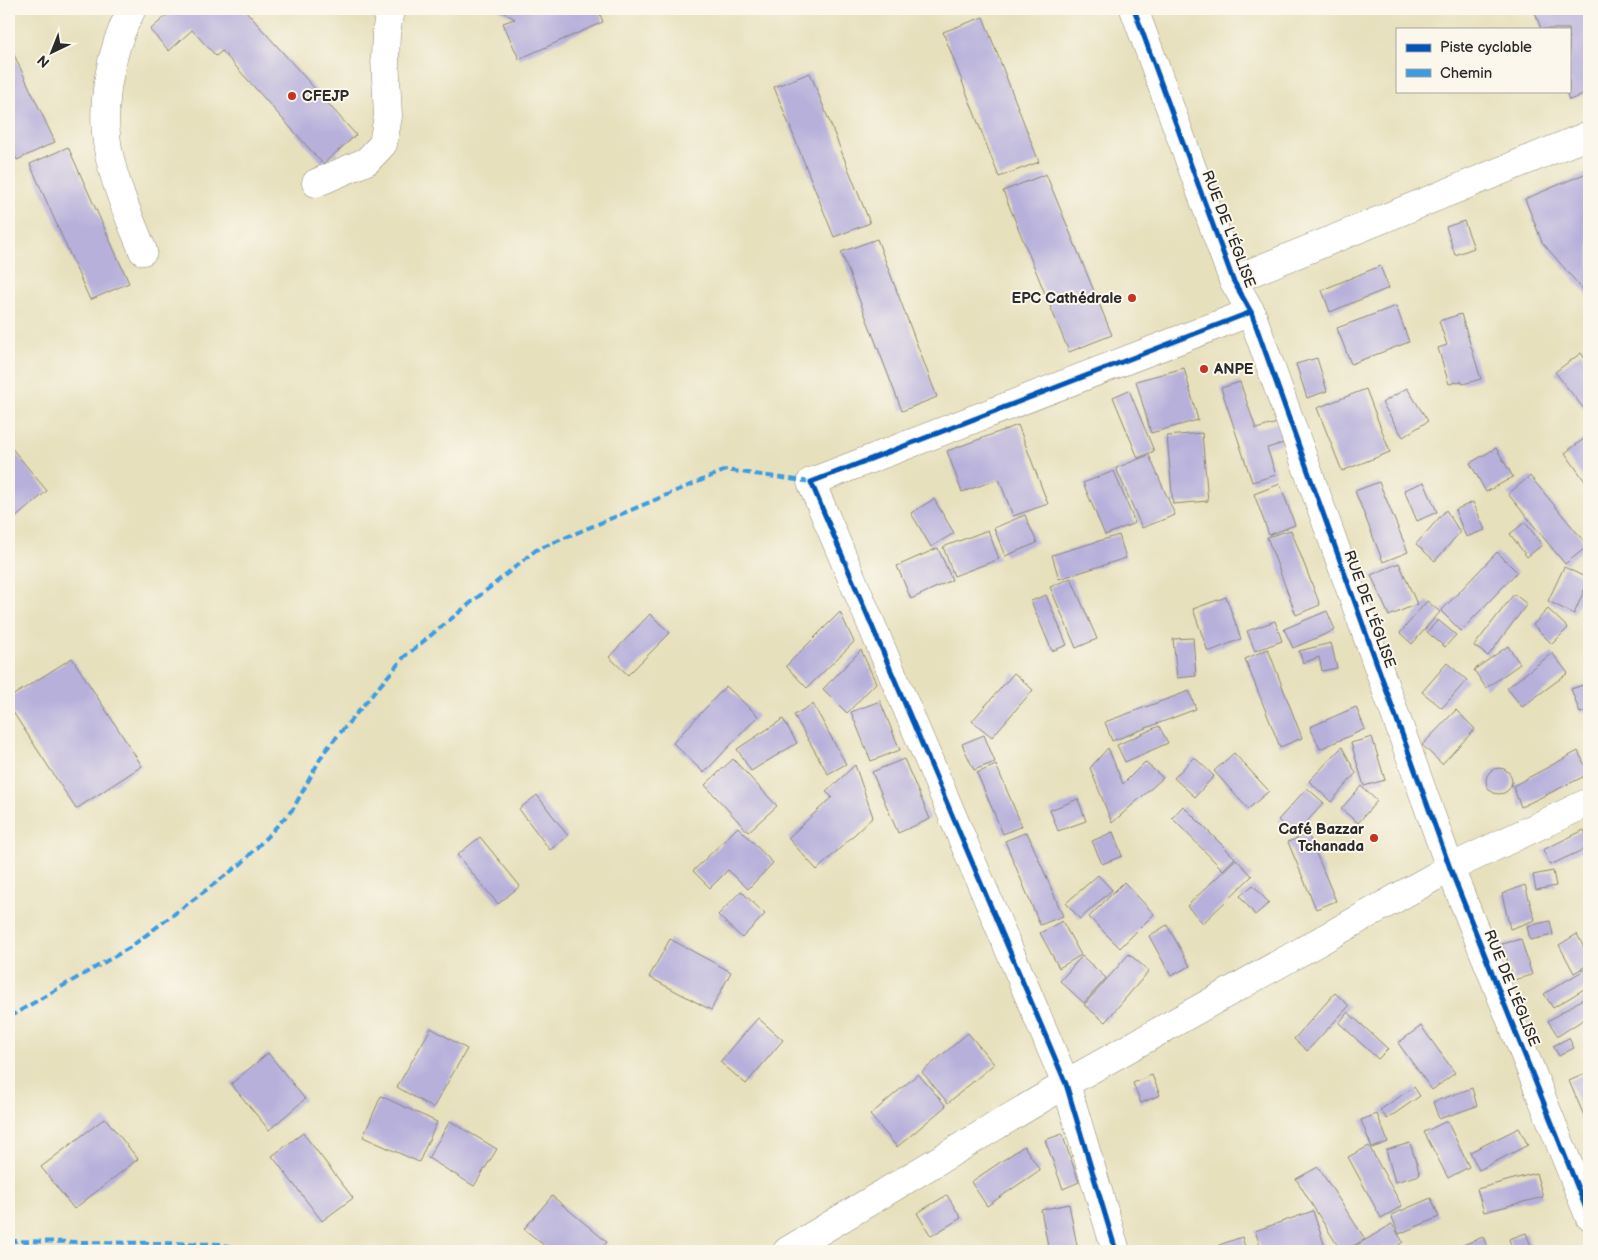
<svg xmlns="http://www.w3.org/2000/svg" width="1598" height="1260" viewBox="0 0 1598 1260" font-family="'Balsamiq Sans',sans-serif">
  <rect width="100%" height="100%" fill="#fbf7ec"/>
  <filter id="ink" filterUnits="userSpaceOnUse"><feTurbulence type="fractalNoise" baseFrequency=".02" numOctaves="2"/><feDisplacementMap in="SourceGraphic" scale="10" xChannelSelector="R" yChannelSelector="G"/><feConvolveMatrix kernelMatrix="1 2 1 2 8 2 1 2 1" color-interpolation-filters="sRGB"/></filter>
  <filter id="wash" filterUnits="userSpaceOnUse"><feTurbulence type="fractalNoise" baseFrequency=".0096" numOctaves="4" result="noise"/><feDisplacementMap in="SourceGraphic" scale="20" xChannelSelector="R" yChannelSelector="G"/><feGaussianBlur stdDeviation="1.12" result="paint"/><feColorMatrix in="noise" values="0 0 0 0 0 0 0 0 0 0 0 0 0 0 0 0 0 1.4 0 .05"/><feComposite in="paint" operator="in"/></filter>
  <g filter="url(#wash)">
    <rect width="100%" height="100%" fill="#e7e0bd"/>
    <g id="blocks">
      <g fill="#b7b0db">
        <path d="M174 9H244L356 135 323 164 222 51 216 56 192 30 169 51 150 30Z"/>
        <path d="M498 9H598L603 22 519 59 503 23 515 19Z"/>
        <path d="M1534 9H1589V93L1569 100 1566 91H1569V29H1541Z"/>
        <path d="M983 17 1039 162 999 177 943 32Z"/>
        <path d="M9 44 55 142 17 160 9 142Z"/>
        <path d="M810 73 870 223 834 237 774 87Z"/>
        <path d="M68 147 129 283 90 300 30 164Z"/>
        <path d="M1589 172V297L1542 242 1525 199Z"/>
        <path d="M1046 174 1112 335 1069 352 1003 191Z"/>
        <path d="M1464 221 1474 248 1455 255 1446 227Z"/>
        <path d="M877 239 937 397 902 411 841 252Z"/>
        <path d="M1380 266 1389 288 1330 312 1322 290Z"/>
        <path d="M1396 306 1409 342 1351 364 1337 328Z"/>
        <path d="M1461 314 1481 379 1463 384 1461 381 1449 384 1438 348 1447 345 1439 321Z"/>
        <path d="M1581 353 1589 364V415L1555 372Z"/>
        <path d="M1317 358 1327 391 1307 398 1296 364Z"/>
        <path d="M1184 368 1198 420 1151 433 1136 381Z"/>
        <path d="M1240 382 1256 429 1277 423 1284 443 1267 448 1276 475 1252 482 1221 388Z"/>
        <path d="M1407 388 1428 421 1403 437 1382 403Z"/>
        <path d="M1366 389 1390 452 1342 471 1317 408Z"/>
        <path d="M1129 390 1154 451 1138 458 1113 397Z"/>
        <path d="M1018 425 1048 504 1013 516 999 479 962 492 947 451Z"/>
        <path d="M1202 433 1208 501 1173 504 1167 436Z"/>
        <path d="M1589 435V487L1565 453Z"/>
        <path d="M10 446 47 491 9 523V448Z"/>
        <path d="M1496 448 1513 477 1486 492 1470 463Z"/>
        <path d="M1149 455 1175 515 1142 528 1116 468Z"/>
        <path d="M1114 471 1135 523 1105 535 1083 483Z"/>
        <path d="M1530 476 1588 546 1565 564 1508 494Z"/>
        <path d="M1379 482 1408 552 1383 562 1355 491Z"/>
        <path d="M1424 482 1437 512 1417 521 1404 490Z"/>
        <path d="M1280 484 1295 525 1269 535 1254 494Z"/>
        <path d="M934 499 954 533 931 547 911 513Z"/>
        <path d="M1473 502 1485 530 1466 537 1455 510Z"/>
        <path d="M1446 510 1460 532 1435 561 1416 544Z"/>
        <path d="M1025 515 1037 543 1005 556 994 528Z"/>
        <path d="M1525 522 1542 545 1527 557 1510 534Z"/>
        <path d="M988 530 999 559 954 576 943 547Z"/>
        <path d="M1291 530 1320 605 1296 615 1267 537Z"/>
        <path d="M1119 535 1126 558 1059 579 1052 555Z"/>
        <path d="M938 548 952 580 911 599 897 566Z"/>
        <path d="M1497 552 1517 572 1461 631 1441 611Z"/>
        <path d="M1399 563 1417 604 1389 616 1371 575Z"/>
        <path d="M1564 567 1589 579 1574 614 1548 601Z"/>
        <path d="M1071 578 1097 639 1076 648 1050 587Z"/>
        <path d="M1514 594 1527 604 1488 656 1474 646Z"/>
        <path d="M1046 595 1067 645 1052 651 1031 601Z"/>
        <path d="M1226 597 1241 639 1208 652 1193 609Z"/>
        <path d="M1427 601 1440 612 1412 644 1400 633Z"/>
        <path d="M1548 609 1568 628 1552 644 1533 625Z"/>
        <path d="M1327 611 1335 630 1293 648 1284 629Z"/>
        <path d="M840 612 854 642 807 688 786 666Z"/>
        <path d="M650 614 670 633 628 675 609 657Z"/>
        <path d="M1438 620 1456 635 1445 647 1427 632Z"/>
        <path d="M1275 621 1282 641 1255 651 1247 631Z"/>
        <path d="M1193 638 1196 676 1177 678 1173 639Z"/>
        <path d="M1331 643 1337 668 1322 671 1319 657 1303 663 1299 651Z"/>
        <path d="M1508 646 1520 664 1486 688 1474 670Z"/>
        <path d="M1268 649 1302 738 1280 747 1245 659Z"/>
        <path d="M861 650 876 683 847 713 823 689Z"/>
        <path d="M1552 653 1568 673 1522 707 1507 688Z"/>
        <path d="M72 658 142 766 76 809 9 706V698Z"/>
        <path d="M1447 663 1467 680 1442 708 1422 692Z"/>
        <path d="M1014 673 1033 690 992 737 972 721Z"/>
        <path d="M1589 683V710L1580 713 1571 689Z"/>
        <path d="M726 686 758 716 704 773 673 743Z"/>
        <path d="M1189 691 1196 709 1112 741 1105 722Z"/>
        <path d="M880 701 900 750 871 761 851 712Z"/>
        <path d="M813 704 846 764 828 774 794 715Z"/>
        <path d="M1356 707 1365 729 1320 749 1310 727Z"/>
        <path d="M1456 710 1475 729 1442 764 1422 745Z"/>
        <path d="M783 719 797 743 751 771 737 749Z"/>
        <path d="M1159 726 1168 743 1125 762 1117 745Z"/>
        <path d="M984 735 995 762 974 770 962 744Z"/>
        <path d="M1372 737 1385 780 1364 786 1351 743Z"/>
        <path d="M1342 747 1356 773 1331 802 1309 781Z"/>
        <path d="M1108 748 1123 784 1145 762 1163 778 1112 823 1090 768Z"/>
        <path d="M1578 751 1589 774 1521 807 1513 786Z"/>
        <path d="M1234 753 1269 791 1248 809 1214 771Z"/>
        <path d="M1194 757 1214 776 1195 797 1174 778Z"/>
        <path d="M733 759 777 806 748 832 705 785Z"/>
        <path d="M904 759 930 819 898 833 872 772Z"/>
        <path d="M855 765 873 817 817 870 788 838 832 797 826 792Z"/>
        <path d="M996 765 1022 826 1003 834 977 773Z"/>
        <circle cx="1499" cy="781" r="13"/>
        <path d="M1361 786 1377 801 1358 823 1341 809Z"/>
        <path d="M1307 788 1324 803 1294 835 1278 820Z"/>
        <path d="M537 795 568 836 550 850 519 809Z"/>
        <path d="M1078 799 1086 821 1058 831 1050 810Z"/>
        <path d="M1183 806 1235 858 1223 870 1172 818Z"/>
        <path d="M738 827 773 863 748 889 728 870 710 888 693 871Z"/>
        <path d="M1584 830 1589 841V847L1550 865 1543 850Z"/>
        <path d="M1027 832 1063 916 1040 925 1005 841Z"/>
        <path d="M1113 832 1122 856 1102 864 1092 841Z"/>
        <path d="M1308 834 1336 901 1316 909 1288 842Z"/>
        <path d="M480 837 520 886 498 904 457 855Z"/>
        <path d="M1236 859 1252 876 1203 923 1187 906Z"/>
        <path d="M1553 871 1556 886 1536 890 1533 875Z"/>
        <path d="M1098 875 1112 890 1080 919 1066 903Z"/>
        <path d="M1124 882 1154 914 1120 948 1089 917Z"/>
        <path d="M1253 885 1269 903 1255 915 1240 896Z"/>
        <path d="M1525 885 1535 920 1510 929 1502 894Z"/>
        <path d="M741 891 765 914 742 938 718 915Z"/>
        <path d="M1062 921 1081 955 1059 968 1040 933Z"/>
        <path d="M1550 921 1553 935 1530 940 1527 926Z"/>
        <path d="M1167 925 1190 966 1171 976 1149 936Z"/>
        <path d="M1577 934 1589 958V964L1574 973 1559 945Z"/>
        <path d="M670 939 731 972 711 1010 649 977Z"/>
        <path d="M1521 939 1532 975 1514 980 1502 944Z"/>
        <path d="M1129 954 1149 971 1105 1022 1084 1005Z"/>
        <path d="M1082 956 1106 978 1084 1003 1060 981Z"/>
        <path d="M1589 967V986L1553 1008 1544 994Z"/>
        <path d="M1335 993 1349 1006 1307 1051 1294 1039Z"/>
        <path d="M1589 995V1016L1558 1036 1548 1021Z"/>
        <path d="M1348 1012 1388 1049 1378 1059 1339 1023Z"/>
        <path d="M758 1018 783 1040 746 1084 720 1062Z"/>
        <path d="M1421 1026 1455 1073 1432 1090 1398 1043Z"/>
        <path d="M431 1028 467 1049 433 1108 397 1087Z"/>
        <path d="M968 1033 994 1064 948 1103 922 1072Z"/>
        <path d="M1569 1038 1574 1048 1559 1056 1553 1046Z"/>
        <path d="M268 1053 305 1099 269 1130 231 1084Z"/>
        <path d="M1587 1073 1589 1078V1127L1569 1081Z"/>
        <path d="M918 1074 946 1106 897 1147 870 1115Z"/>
        <path d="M1152 1075 1160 1095 1141 1103 1133 1083Z"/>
        <path d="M1414 1087 1420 1096 1387 1119 1380 1110Z"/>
        <path d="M1472 1088 1477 1106 1439 1119 1433 1102Z"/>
        <path d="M381 1096 437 1122 419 1162 363 1137Z"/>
        <path d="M1377 1114 1388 1142 1372 1148 1361 1120Z"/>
        <path d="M105 1118 138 1159 74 1209 41 1167Z"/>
        <path d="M450 1121 497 1149 474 1186 428 1158Z"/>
        <path d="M1447 1121 1469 1167 1448 1178 1424 1132Z"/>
        <path d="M1519 1128 1528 1145 1479 1170 1470 1152Z"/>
        <path d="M303 1133 353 1198 322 1221 272 1156Z"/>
        <path d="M1062 1134 1079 1182 1063 1189 1045 1140Z"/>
        <path d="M1410 1143 1420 1175 1395 1182 1386 1150Z"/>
        <path d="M1024 1146 1040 1170 987 1206 971 1182Z"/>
        <path d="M1369 1146 1402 1206 1381 1218 1348 1157Z"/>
        <path d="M1318 1167 1365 1239 1344 1251H1341L1296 1179Z"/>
        <path d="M1536 1173 1543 1197 1484 1212 1477 1189Z"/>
        <path d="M947 1195 961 1218 931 1236 917 1213Z"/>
        <path d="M552 1196 607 1242 599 1251H551L524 1229Z"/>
        <path d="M1431 1198 1439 1217 1399 1234 1391 1215Z"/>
        <path d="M1069 1204 1078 1251H1049L1041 1210Z"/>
        <path d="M1313 1211 1326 1250 1262 1251 1255 1231Z"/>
        <path d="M1392 1224 1403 1242 1389 1251H1347Z"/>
        <path d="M1526 1233 1533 1251H1513L1509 1239Z"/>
        <path d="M1242 1237 1246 1251H1221L1219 1245Z"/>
        <path d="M1483 1237 1489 1251H1466L1463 1245Z"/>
      </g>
    </g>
  </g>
  <g filter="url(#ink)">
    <use href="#blocks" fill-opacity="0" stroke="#898674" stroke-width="1"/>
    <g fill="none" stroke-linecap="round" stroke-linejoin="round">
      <defs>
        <g id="minor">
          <path d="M132 9C110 49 99 108 109 154 116 188 130 219 143 251"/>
          <path d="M1134 9 1233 280 1251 312 1450 868 1589 1216"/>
          <path d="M316 183 367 161 383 144 388 116 385 58 386 34 390 9"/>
          <path d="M1233 280 1589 135"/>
          <path d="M787 1251 1081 1075 1450 868 1589 802"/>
          <path d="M1116 1251 1066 1084 811 482 1251 312"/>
        </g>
      </defs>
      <use href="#minor" stroke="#898674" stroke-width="29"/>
      <use href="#minor" stroke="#fff" stroke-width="28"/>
      <g stroke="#3d9ce1" stroke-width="4" stroke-dasharray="8 4" stroke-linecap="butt">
        <path d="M9 1017 129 948 242 863 293 809 324 752 404 657 536 550 726 470 811 482"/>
        <path d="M9 1241 223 1244 240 1251"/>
      </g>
      <defs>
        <g id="cycleway">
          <path d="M1134 9 1233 280 1251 312 1450 868 1589 1216"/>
          <path d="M1116 1251 1066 1084 811 482 1251 312"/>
        </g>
      </defs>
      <use href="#cycleway" stroke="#fbf7ec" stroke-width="8"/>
      <use href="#cycleway" stroke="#0057b8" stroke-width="5"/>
    </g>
  </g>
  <g fill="#c8321e" stroke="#fbf7ec" stroke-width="2">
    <circle cx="292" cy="96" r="5"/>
    <circle cx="1132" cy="298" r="5"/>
    <circle cx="1204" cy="369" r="5"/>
    <circle cx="1374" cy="838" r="5"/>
  </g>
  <g text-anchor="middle" stroke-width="4" stroke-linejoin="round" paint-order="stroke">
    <g font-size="15" font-weight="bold" fill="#2b2b2b" stroke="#fbf7ec" text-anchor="start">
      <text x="302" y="101">CFEJP</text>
      <text x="1122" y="303" text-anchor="end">EPC Cathédrale</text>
      <text x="1214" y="374">ANPE</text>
      <text x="1364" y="834" text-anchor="end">Café Bazzar<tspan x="1364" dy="17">Tchanada</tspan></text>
    </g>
    <g font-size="15" fill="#2b2b2b" stroke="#fbf7ec">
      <text transform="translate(1229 229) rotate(69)" y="5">RUE DE L'ÉGLISE</text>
      <text transform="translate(1370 609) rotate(70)" y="5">RUE DE L'ÉGLISE</text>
      <text transform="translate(1512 988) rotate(68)" y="5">RUE DE L'ÉGLISE</text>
    </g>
  </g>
  <rect width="1598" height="1260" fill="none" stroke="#fbf7ec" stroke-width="30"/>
  <rect x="1396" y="28" width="175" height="65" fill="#fbf7ec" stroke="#a8a59f"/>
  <rect x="1406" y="44" width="25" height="8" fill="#0057b8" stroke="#a8a59f"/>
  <text x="1440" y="52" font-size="15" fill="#2b2b2b">Piste cyclable</text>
  <rect x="1406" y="69" width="25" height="8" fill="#3d9ce1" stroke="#a8a59f"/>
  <text x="1440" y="78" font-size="15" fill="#2b2b2b">Chemin</text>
  <g transform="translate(52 52) rotate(223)" stroke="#fbf7ec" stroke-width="4" paint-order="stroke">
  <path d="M0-4L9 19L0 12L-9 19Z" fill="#2b2b2b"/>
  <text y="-8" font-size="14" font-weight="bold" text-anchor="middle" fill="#2b2b2b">N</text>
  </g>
</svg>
